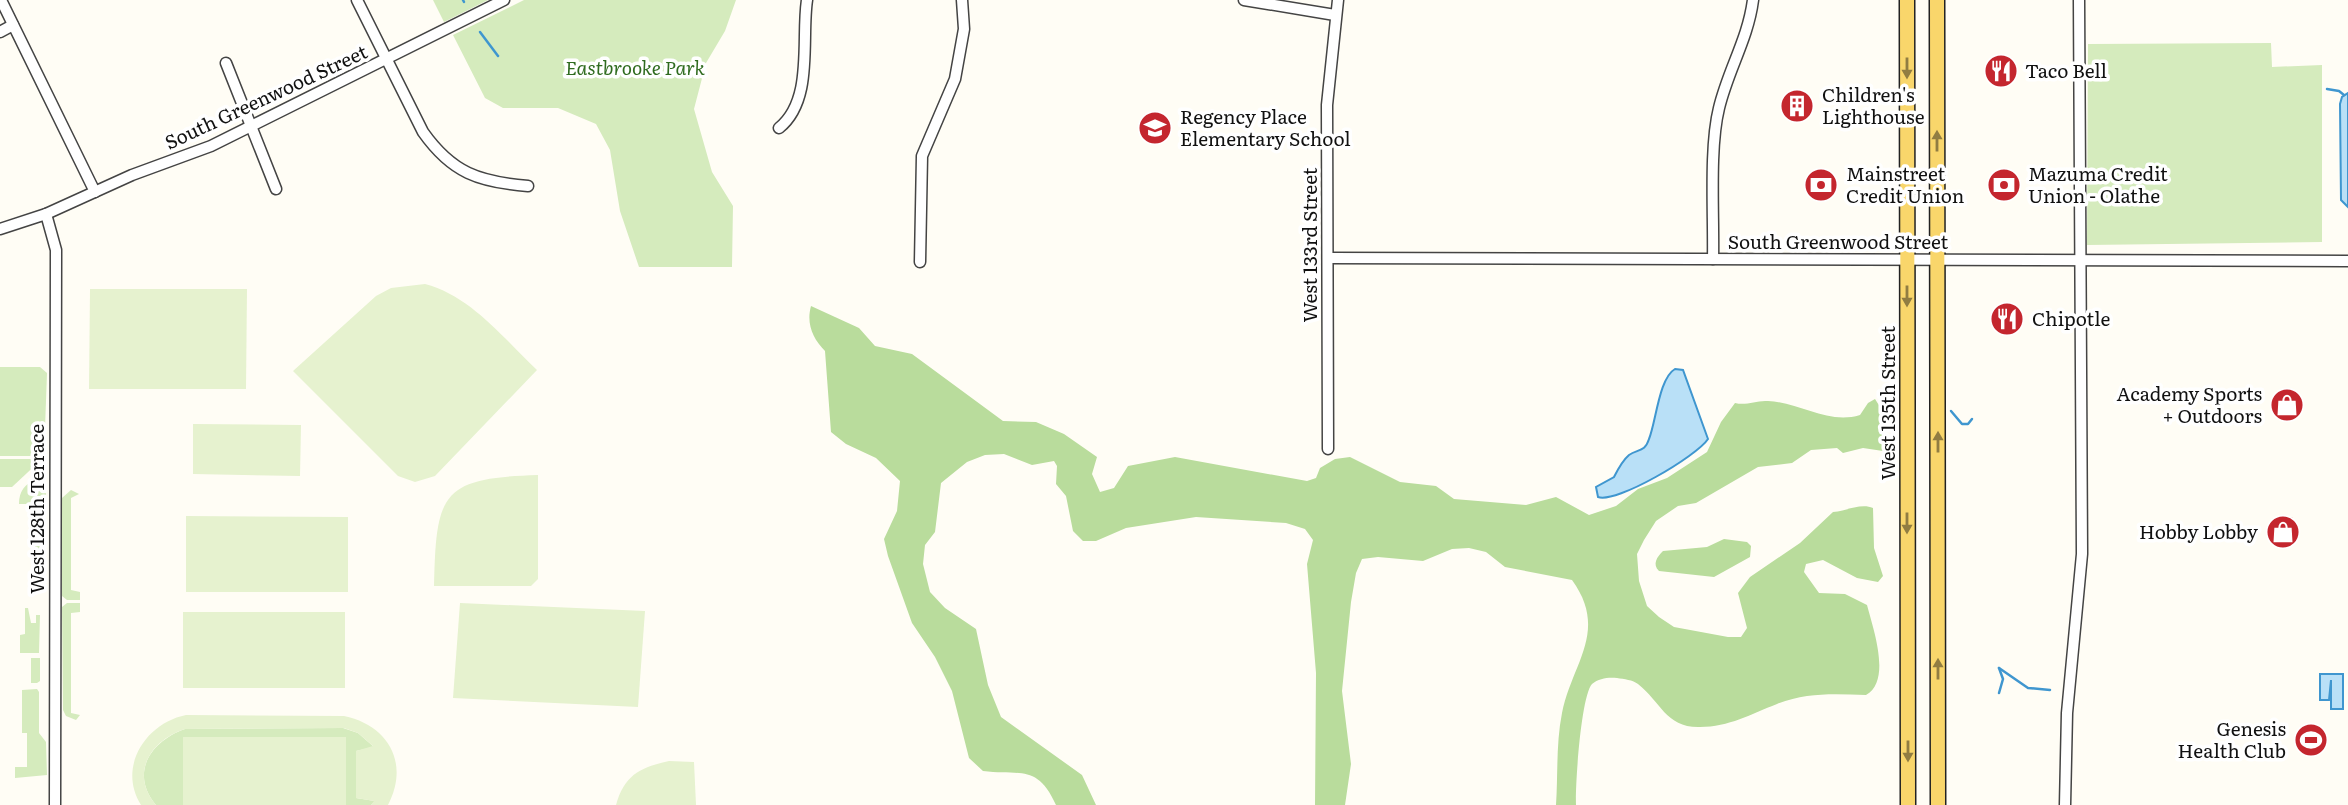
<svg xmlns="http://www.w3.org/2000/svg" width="2348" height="805" viewBox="0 0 2348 805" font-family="Literata,serif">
  <rect width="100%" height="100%" fill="#fffdf5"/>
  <g fill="#d5ebbd">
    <path d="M433 0H488L444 22Z"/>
    <path d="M524 0H736L725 31 706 63 694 109 712 172 733 206 732 267H639L620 211 610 150 596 124 558 108H503L485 98 453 35Z"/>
    <path d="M2271 43 2272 67 2322 65V242L2087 245 2088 44Z"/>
    <path d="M0 367H40L47 373 44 456H0Z"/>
    <path d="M0 459H42L12 487H0Z"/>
    <path d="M36 479 45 485 46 495 39 501 40 588H36L33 504H19C19 491 25 484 36 479Z"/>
    <path d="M71 490 79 494 71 498V590L80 592V600H67L62 596V498Z"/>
    <path d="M67 603H80V612L71 613V713L80 715 76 720 66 716 63 710 62 607Z"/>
    <path d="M25 608H28L31 623H36V615H40L39 653H20V635L25 634Z"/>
    <path d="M31 658H40V681L37 683H31Z"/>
    <path d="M37 689 39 692V733L46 742 47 775 15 778V767H27V733H22V690Z"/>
    <path d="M343 728 358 733 374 747 356 751V798L375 801 371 805H156C129 773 151 741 185 729Z"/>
  </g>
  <g fill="#b9dc9c">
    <path d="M811 306 859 328 875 346 912 354 1003 421 1036 422 1064 434 1097 457 1092 474 1100 492 1114 488 1128 466 1175 457 1307 481 1316 478 1320 468 1335 459 1350 457 1400 482 1436 486 1454 499 1526 505 1556 497 1589 515 1616 506 1638 489 1667 478 1707 452 1721 422 1735 403C1747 406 1756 400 1768 401 1799 402 1828 425 1860 415L1868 403 1875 399 1887 418 1883 451 1863 448 1843 453 1837 448 1811 450 1792 463 1758 467 1696 503 1678 506 1656 521 1644 540 1637 554 1639 581 1647 606 1659 617 1674 627 1728 637H1741L1747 628 1738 593 1750 577 1800 543 1833 512C1846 511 1861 503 1873 508L1874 548 1883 576 1878 582 1857 578 1823 560 1806 564 1804 572 1819 593 1845 594 1867 605C1873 628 1892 681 1866 695 1835 694 1807 692 1777 704 1751 714 1729 727 1700 727 1666 728 1661 702 1638 684 1633 680 1624 679 1617 678 1609 677 1599 678 1592 684 1581 696 1575 786 1576 805H1556C1558 775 1556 743 1562 713 1572 663 1609 631 1572 580L1505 567 1486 552 1469 548 1452 549 1423 561 1378 557 1362 559 1356 573 1351 602 1342 691 1351 764 1345 805H1315L1316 673 1307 564 1313 540 1305 529 1286 523 1196 517 1126 528 1096 541H1083L1073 531 1066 496 1056 484 1057 466 1054 461 1032 465 1004 454 985 455 967 462 941 483 935 532 925 545 923 564 930 592 945 608 976 629 988 685 1001 717 1082 775 1096 805H1056C1037 763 1019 776 983 771L969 758 952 691 935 657 912 623 888 556 884 539 897 511 900 481 876 458 846 444 831 432 825 351C813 339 806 324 811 306Z"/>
    <path d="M1724 539 1747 542 1751 546 1750 557 1714 577 1659 571C1652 564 1657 557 1663 551L1707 547Z"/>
  </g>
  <g fill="#e6f2cf">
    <path d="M425 284C471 296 503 338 537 370L435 476 415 482 398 476 293 371 376 296 391 288Z"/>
    <path d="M90 289H247L246 389H89Z"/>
    <path d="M193 424 301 425 300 476 193 474Z"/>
    <path d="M538 475V579L531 586H434C436 492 442 478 538 475Z"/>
    <path d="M186 516 348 517V592H186Z"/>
    <path d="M460 603 645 611 638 707 453 698Z"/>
    <rect x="183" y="612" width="162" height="76"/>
    <path d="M186 715 344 716C388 725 410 763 388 805H371L374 801 356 798V751L373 746 358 733 344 728 185 729C151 740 129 773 156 805H141C117 767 146 723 186 715Z"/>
    <rect x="183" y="737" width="163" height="68"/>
    <path d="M669 761 694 762 696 805H616C624 775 641 767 669 761Z"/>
  </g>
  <g fill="#b9e0f7" stroke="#3f96cf" stroke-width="2">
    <path d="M2348 93V207L2341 200 2340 104 2342 97Z"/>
    <path d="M1675 369 1683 370 1708 439C1697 456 1616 504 1598 497L1596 487 1614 477C1618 469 1622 461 1629 455 1638 449 1645 452 1649 439 1656 422 1659 378 1675 369Z"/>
    <path d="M2320 674H2343V709H2331V680L2329 700H2320Z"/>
  </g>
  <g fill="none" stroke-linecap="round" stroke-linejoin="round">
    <g stroke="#3f96cf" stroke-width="2.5">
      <path d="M463 0 464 2"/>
      <path d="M480 32 498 56"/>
      <path d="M2327 89 2339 91 2344 95"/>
      <path d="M1951 411 1962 424H1968L1972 419"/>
      <path d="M1999 668 2028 688 2050 690"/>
      <path d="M1999 693 2003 679 1999 668"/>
    </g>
    <defs>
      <g id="minor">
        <path d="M1 0 95 192"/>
        <path d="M357 0 423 132C452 173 479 182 528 186"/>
        <path d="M1244 0 1335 15"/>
        <path d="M0 32 13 25"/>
        <path d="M226 63 276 189"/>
        <path d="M779 128C814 100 801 39 807 0"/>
        <path d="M46 214 56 250 55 805"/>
        <path d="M0 229 46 214 132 175 211 146 504 0"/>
        <path d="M1329 258 2348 261"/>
        <path d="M1713 259C1714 216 1709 148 1719 108 1728 70 1748 39 1753 0"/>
        <path d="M920 262 922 156 955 79 964 29 962 0"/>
        <path d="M1328 449 1327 105 1338 0"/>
        <path d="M2065 805 2067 713 2082 554 2079 0"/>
      </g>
      <g id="major">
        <path d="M1907 0 1908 805"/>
        <path d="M1937 0 1938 805"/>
      </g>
    </defs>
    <use href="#minor" stroke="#444" stroke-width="13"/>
    <use href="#major" stroke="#222" stroke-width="17"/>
    <use href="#minor" stroke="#fff" stroke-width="10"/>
    <use href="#major" stroke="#f9d66b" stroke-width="14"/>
  </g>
  <defs><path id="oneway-solid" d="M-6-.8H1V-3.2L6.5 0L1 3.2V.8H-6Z" transform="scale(1.75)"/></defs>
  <g fill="#917d42">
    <use href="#oneway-solid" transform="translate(1907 68) rotate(90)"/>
    <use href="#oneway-solid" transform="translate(1937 141) rotate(-90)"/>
    <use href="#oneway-solid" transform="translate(1907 296) rotate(90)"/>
    <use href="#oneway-solid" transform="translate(1938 442) rotate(-90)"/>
    <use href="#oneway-solid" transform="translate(1907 523) rotate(90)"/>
    <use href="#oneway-solid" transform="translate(1938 669) rotate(-90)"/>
    <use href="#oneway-solid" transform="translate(1908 751) rotate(90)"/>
  </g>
  <defs>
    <symbol id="restaurant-disc" viewBox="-11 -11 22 22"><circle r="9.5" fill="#c4262e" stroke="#fff"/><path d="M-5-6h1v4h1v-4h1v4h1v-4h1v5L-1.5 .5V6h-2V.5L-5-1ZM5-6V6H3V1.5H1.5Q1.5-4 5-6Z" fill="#fff"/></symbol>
    <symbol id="building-disc" viewBox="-11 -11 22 22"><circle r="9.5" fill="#c4262e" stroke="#fff"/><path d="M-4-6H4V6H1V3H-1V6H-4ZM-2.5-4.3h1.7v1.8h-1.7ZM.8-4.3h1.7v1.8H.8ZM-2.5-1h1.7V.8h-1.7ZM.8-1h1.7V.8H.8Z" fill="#fff"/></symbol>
    <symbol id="school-disc" viewBox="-11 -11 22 22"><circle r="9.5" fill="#c4262e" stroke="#fff"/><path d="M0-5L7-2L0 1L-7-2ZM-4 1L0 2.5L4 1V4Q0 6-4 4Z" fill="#fff"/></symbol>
    <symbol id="bank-disc" viewBox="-11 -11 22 22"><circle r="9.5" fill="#c4262e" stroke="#fff"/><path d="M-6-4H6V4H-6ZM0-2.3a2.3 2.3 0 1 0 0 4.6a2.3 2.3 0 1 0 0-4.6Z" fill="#fff"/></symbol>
    <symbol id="shop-disc" viewBox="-11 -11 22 22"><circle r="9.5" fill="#c4262e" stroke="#fff"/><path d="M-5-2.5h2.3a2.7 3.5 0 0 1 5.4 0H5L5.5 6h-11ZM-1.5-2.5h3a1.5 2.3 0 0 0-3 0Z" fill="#fff"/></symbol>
    <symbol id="stadium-disc" viewBox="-11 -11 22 22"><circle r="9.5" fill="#c4262e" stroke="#fff"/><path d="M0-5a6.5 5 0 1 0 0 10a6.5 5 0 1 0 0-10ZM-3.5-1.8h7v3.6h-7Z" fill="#fff"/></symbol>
  </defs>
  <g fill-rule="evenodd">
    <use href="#restaurant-disc" x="1982" y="52" width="38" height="38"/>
    <use href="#building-disc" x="1778" y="87" width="38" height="38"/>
    <use href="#school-disc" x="1136" y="109" width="38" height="38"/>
    <use href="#bank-disc" x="1802" y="166" width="38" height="38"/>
    <use href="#bank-disc" x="1985" y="166" width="38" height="38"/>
    <use href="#restaurant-disc" x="1988" y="300" width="38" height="38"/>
    <use href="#shop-disc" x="2268" y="386" width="38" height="38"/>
    <use href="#shop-disc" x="2264" y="513" width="38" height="38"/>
    <use href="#stadium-disc" x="2292" y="721" width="38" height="38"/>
  </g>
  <g text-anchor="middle" stroke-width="7" stroke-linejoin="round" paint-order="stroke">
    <g font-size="19" font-style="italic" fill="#2f6b1f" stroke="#fff">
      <text x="635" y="75">Eastbrooke Park</text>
    </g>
    <g font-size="19" fill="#111" stroke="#fff" text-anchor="start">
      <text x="2025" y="78">Taco Bell</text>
      <text x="1822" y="102">Children's<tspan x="1822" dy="22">Lighthouse</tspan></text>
      <text x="1180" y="124">Regency Place<tspan x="1180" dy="22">Elementary School</tspan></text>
      <text x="1846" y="181">Mainstreet<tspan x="1846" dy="22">Credit Union</tspan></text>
      <text x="2028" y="181">Mazuma Credit<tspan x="2028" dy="22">Union - Olathe</tspan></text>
      <text x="2032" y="326">Chipotle</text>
      <text x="2262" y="401" text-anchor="end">Academy Sports<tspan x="2262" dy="22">+ Outdoors</tspan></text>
      <text x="2258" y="539" text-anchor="end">Hobby Lobby</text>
      <text x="2286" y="736" text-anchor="end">Genesis<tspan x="2286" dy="22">Health Club</tspan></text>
    </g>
    <g font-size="19" fill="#111" stroke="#fff">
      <text transform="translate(266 97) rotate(-25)" y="7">South Greenwood Street</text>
      <text x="1838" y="249">South Greenwood Street</text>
      <text transform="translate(1310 245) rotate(-90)" y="7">West 133rd Street</text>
      <text transform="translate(1888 403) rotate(-90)" y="7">West 135th Street</text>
      <text transform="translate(37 509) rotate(-90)" y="7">West 128th Terrace</text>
    </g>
  </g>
</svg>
